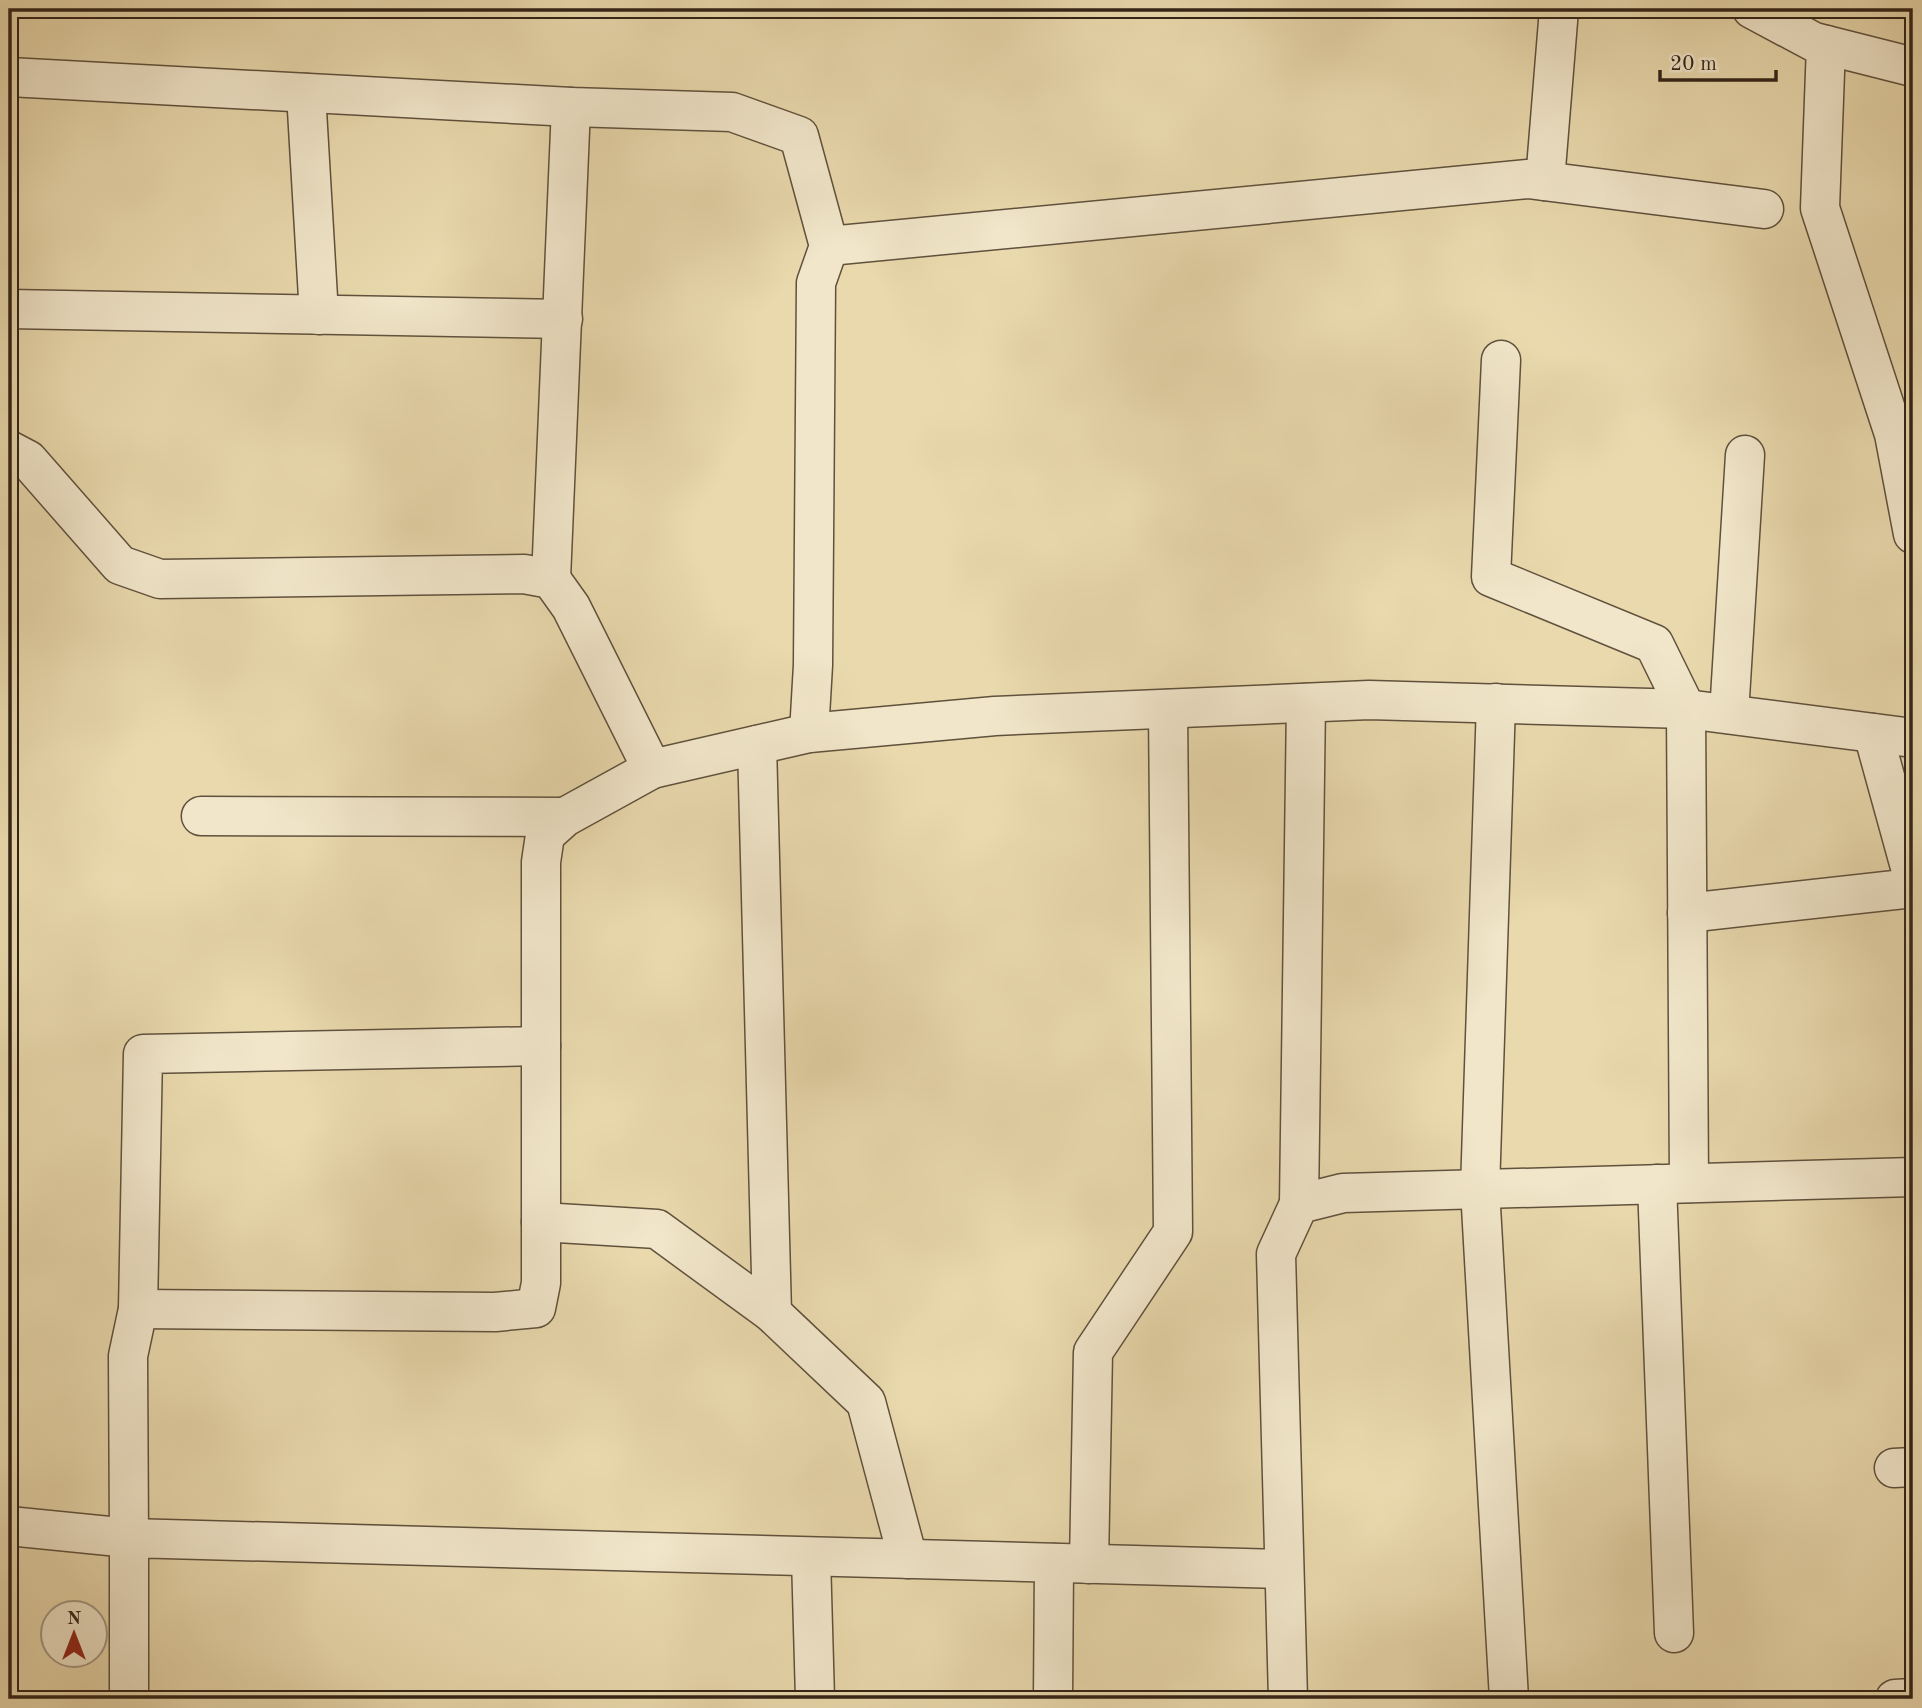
<svg xmlns="http://www.w3.org/2000/svg" width="1922" height="1708" viewBox="0 0 1922 1708" font-family="'Old Standard TT',serif">
  <rect width="100%" height="100%" fill="#e9d9ad"/>
  <filter id="stains"><feTurbulence type="fractalNoise" baseFrequency=".00286" numOctaves="4"/><feColorMatrix values="0 0 0 0 .2 0 0 0 0 .09 0 0 0 0 .02 0 0 0 .5 -.17"/></filter>
  <radialGradient id="worn" r=".72"><stop offset=".6" stop-color="#630" stop-opacity="0"/><stop offset="1" stop-color="#630" stop-opacity=".3"/></radialGradient>
  <g fill="none" stroke-linecap="round" stroke-linejoin="round">
    <defs>
      <g id="minor">
        <path d="M1752 9 1814 42 1913 67"/>
        <path d="M1826 45 1820 208 1894 434 1913 534"/>
        <path d="M9 77 571 107 732 112 799 136 829 246 816 283 813 665 809 733"/>
        <path d="M306 93 319 315"/>
        <path d="M1545 181 1559 9"/>
        <path d="M829 246 1528 179 1764 209"/>
        <path d="M9 309 563 319"/>
        <path d="M1501 360 1491 577 1654 644 1686 709 1689 1183"/>
        <path d="M9 450 28 460 120 565 160 579 524 574 551 579 571 607 652 769 809 733 995 716 1369 700 1686 709 1913 738"/>
        <path d="M551 579 571 107"/>
        <path d="M1496 703 1480 1189 1509 1699"/>
        <path d="M1729 714 1745 455"/>
        <path d="M1873 733 1913 878"/>
        <path d="M757 745 772 1313"/>
        <path d="M201 816 565 817"/>
        <path d="M1687 913 1913 888"/>
        <path d="M1657 1184 1674 1633"/>
        <path d="M1299 1204 1306 703"/>
        <path d="M541 1222 657 1229 772 1313 866 1402 908 1559"/>
        <path d="M138 1309 495 1312 536 1308 541 1283V862L545 835 565 817 652 769"/>
        <path d="M1894 1468 1913 1467"/>
        <path d="M9 1526 129 1538 128 1356 138 1309 143 1054 541 1046"/>
        <path d="M811 1557 815 1699"/>
        <path d="M1089 1564 1093 1352 1173 1232 1168 709"/>
        <path d="M129 1699V1538L1284 1569"/>
        <path d="M1053 1699 1054 1563"/>
        <path d="M1288 1699 1276 1254 1299 1204 1343 1193 1913 1177"/>
        <path d="M1895 1699 1913 1698"/>
      </g>
    </defs>
    <use href="#minor" stroke="#60513d" stroke-width="41"/>
    <use href="#minor" stroke="#f1e6ca" stroke-width="38"/>
  </g>
  <rect width="1922" height="1708" fill="none" stroke="#e9d9ad" stroke-width="35"/>
  <rect x="10" y="10" width="1901" height="1687" fill="none" stroke="#332418" stroke-width="3.5"/>
  <rect x="18" y="18" width="1887" height="1673" fill="none" stroke="#332418" stroke-width="2"/>
  <g transform="translate(74 1634)"><circle r="33" fill="#f1e6ca" stroke="#a59883" stroke-width="2"/>
  <path d="M0-5L12 26L0 18L-12 26Z" fill="#8f2418"/>
  <text y="-10" font-size="19" font-weight="bold" text-anchor="middle" fill="#332418">N</text>
  </g>
  <path d="M1660 70v10h116v-10" fill="none" stroke="#332418" stroke-width="3.5"/>
  <text x="1670" y="70" font-size="21" fill="#332418" stroke="#f1e6ca" stroke-width="5" paint-order="stroke">20 m</text>
  <rect width="100%" height="100%" filter="url(#stains)"/>
  <rect width="100%" height="100%" fill="url(#worn)"/>
</svg>
